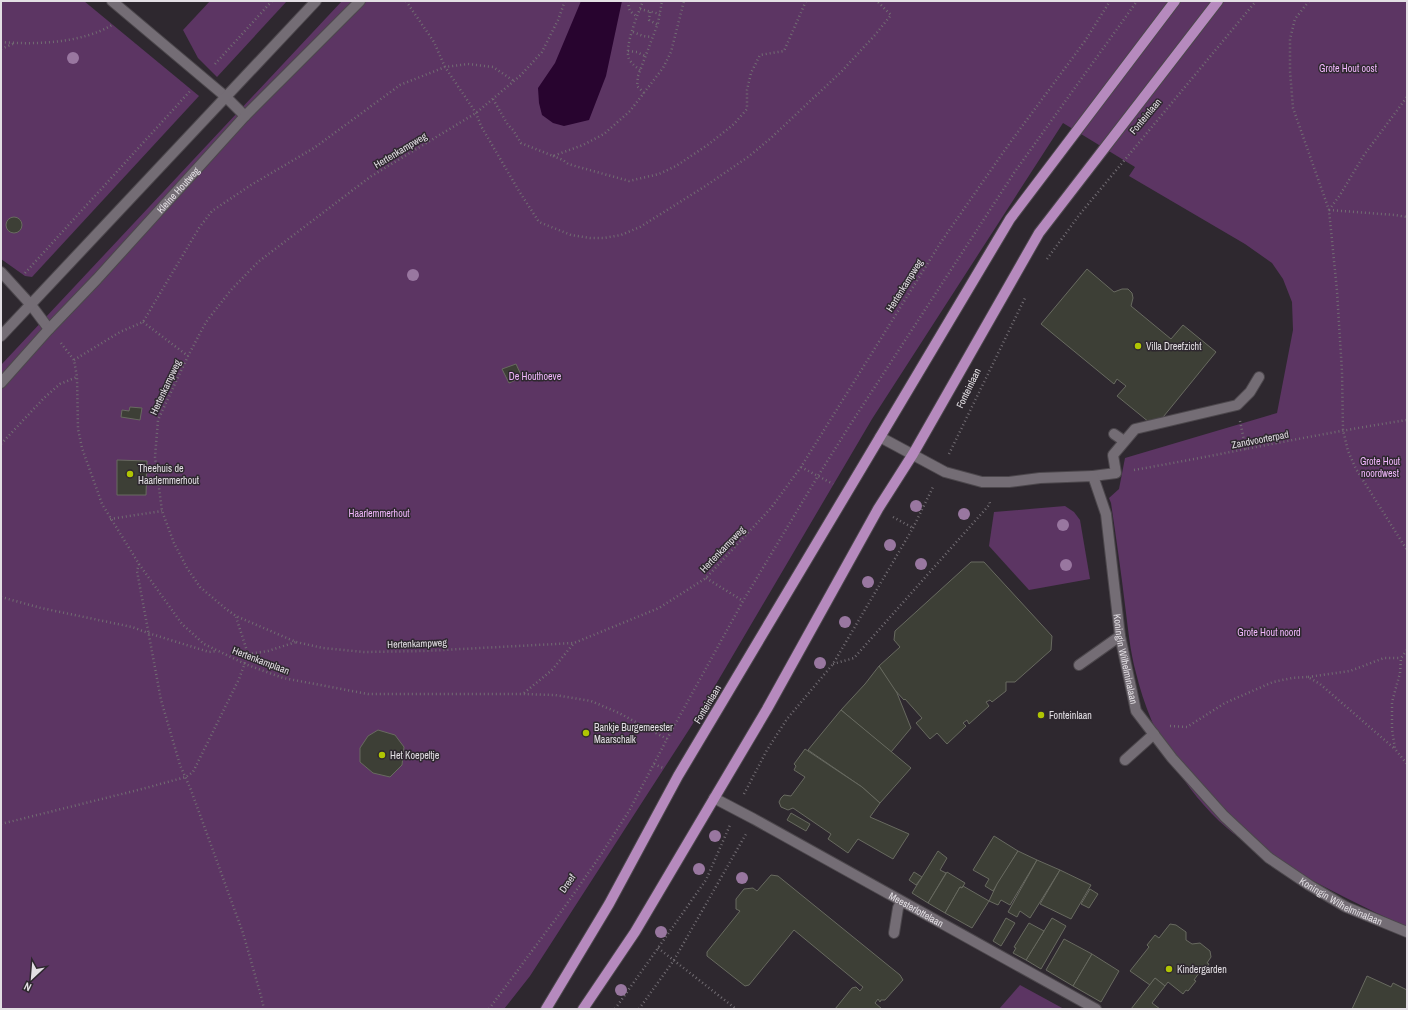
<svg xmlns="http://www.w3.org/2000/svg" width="1408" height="1010" viewBox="0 0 1408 1010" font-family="'Archivo Narrow',sans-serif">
  <rect width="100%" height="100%" fill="#2e282f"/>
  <g fill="#5c3563">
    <path d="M1 1H84L199 96 32 277 25 276 1 259Z"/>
    <path d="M210 1H287L217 77 198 58 183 30Z"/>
    <path d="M342 1H1407V927C1365 908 1323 887 1283 864 1264 853 1244 843 1227 828 1182 789 1150 731 1136 673 1130 651 1128 628 1125 605 1121 571 1116 537 1111 503L1109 498 1119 489 1125 458 1277 413 1293 330 1292 302 1283 279 1272 263 1245 244 1129 176 1135 167 1063 123 872 419 692 725 530 976 504 1009H1V365Z"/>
    <path d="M1065 506 1074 512 1080 520 1090 579 1029 590 989 546 994 512Z"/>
    <path d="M1020 985 1064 1009H999Z"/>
  </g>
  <path fill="#28042f" d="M581 1H622L606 76 589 120 564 126 553 123 542 115 539 103 538 88 555 63Z"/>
  <g fill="#3d3f36" stroke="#686a60">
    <circle cx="14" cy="225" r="8"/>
    <path d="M1087 269 1114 292 1122 289H1128L1132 293 1133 298 1131 306 1171 339 1183 325 1216 352 1155 427 1117 396 1126 386 1117 379 1114 384 1041 324Z"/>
    <path d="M516 364 522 377 509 383 502 369Z"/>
    <path d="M130 407 142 408 140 420 121 417 122 410 129 411Z"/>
    <path d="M117 460 147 461 146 495H117Z"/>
    <path d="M971 562H984L1052 636 1051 650 1015 682H1006V691L992 702 990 700 986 702 989 706 969 724 967 720 963 723 966 726 947 744 937 733 930 739 916 723 922 718 905 699 904 700 892 687 879 666 900 647 894 640 895 631Z"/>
    <path d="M879 666 897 693 911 728 891 752 841 710 865 684Z"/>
    <path d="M841 710 911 768 880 803 862 787 808 750Z"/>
    <path d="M378 730 395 735 404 747 402 765 390 777 373 773 360 762V748L368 736Z"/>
    <path d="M805 749 862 787 880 803 870 817 909 834 893 859 858 839 848 853 828 839 831 834 793 808 788 810 781 807 779 802 781 798 784 795 791 796 805 777 794 770 796 766 794 764Z"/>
    <path d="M791 813 810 824 806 831 787 820Z"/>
    <path d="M994 836 1018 851 993 891 985 886 989 879 973 870Z"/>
    <path d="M938 851 947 858 940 870 946 873 928 903 912 893Z"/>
    <path d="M1018 851 1037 860 1010 905 1001 900 998 905 989 901 997 884Z"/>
    <path d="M1037 860 1060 870 1030 918 1020 911 1017 917 1008 912Z"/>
    <path d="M1060 870 1091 885 1071 919 1040 904Z"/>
    <path d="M914 872 922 877 916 885 909 880Z"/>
    <path d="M947 872 965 883 962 888 960 887 945 913 928 903Z"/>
    <path d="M771 875 778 876 900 975 903 980 885 1000H881L880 1002 878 999 875 1003 882 1009H835L852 988 856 987 860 991 863 987 794 930 749 985 745 986 707 956V952L740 911 736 909V899L744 889 753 888 757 891Z"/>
    <path d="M963 886 989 901 972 928 945 913 960 887 962 888Z"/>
    <path d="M1090 889 1098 894 1089 908 1081 904Z"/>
    <path d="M1006 918 1015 923 1001 946 993 941Z"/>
    <path d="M1052 918 1066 926 1041 969 1026 960Z"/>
    <path d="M1029 923 1044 931 1026 960 1013 953 1016 948 1014 947Z"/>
    <path d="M1170 924 1176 925 1186 932V940L1192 944 1200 943 1210 951 1211 957 1207 963 1209 964 1201 975 1199 973 1194 980 1196 981 1188 991 1186 990 1183 994 1168 982 1165 986 1155 978 1150 985 1130 971 1149 947 1147 945 1155 935 1159 938Z"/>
    <path d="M1064 939 1092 954 1073 986 1046 970Z"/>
    <path d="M1092 954 1119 971 1101 1002 1073 986Z"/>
    <path d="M1367 976 1391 987 1393 983 1407 990V1009H1352Z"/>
    <path d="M1155 978 1165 986 1152 1003 1160 1009H1131Z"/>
  </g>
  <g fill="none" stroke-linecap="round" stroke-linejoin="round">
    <defs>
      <g id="service">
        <path d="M112 1 226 97 245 116"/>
        <path d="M1114 434 1124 441"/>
        <path d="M1093 476 1116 473 1113 455 1135 429 1237 405 1250 392 1259 377"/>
        <path d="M1079 665 1120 636"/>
        <path d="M1125 760 1154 734"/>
        <path d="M894 933 898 908 901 902"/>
      </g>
      <g id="minor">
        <path d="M1 272 31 305 49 329"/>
        <path d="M1 336 316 1"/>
        <path id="s1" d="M1 383 49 329 97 279 245 116 360 1"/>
        <path id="s2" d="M880 437 945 472 982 482H1009L1040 478 1093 476 1106 514 1120 636 1136 711 1172 758 1224 816 1269 858 1309 885 1346 907 1407 932"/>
        <path id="s3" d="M714 798 754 819 1096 1009"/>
      </g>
      <g id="primary">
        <path d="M546 1009 609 904 678 776 1010 219 1175 1"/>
        <path d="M583 1009 635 932 767 709 878 509 913 454 1039 233 1218 1"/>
      </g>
    </defs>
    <use href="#service" stroke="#4c474c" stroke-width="12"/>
    <use href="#minor" stroke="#4c474c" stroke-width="12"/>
    <use href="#primary" stroke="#4c474c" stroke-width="12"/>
    <g stroke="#726d73" stroke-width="2.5" stroke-dasharray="1 3" stroke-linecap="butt">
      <path d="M406 1 434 42 445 67 476 113 481 126 519 191 539 222 571 235 590 238H604L621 235 640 227 707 185 748 157 771 138 842 71 875 35 891 15 877 1"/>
      <path d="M565 1 558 20 542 52 521 75 476 113 370 177 258 262 231 290 206 322 188 356 158 420 155 457 162 511 174 543 187 568 200 587 226 609 236 616 296 642 323 648 364 652 424 651 574 643 659 608 706 578 771 508 801 467 941 242 1009 144 1085 41 1110 1"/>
      <path d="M629 1C627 9 631 13 638 17"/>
      <path d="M1309 1 1295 19 1290 39V71L1293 108 1329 210 1337 291 1342 372 1343 430 1348 451 1356 469 1407 550"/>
      <path d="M640 9 660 14"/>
      <path d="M650 12 649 20 658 25"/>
      <path d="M633 32 643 36 652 37"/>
      <path d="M1 42C36 45 82 43 112 25"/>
      <path d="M1 49 15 43"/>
      <path d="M628 51 637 52 645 56"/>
      <path d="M215 64 272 1"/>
      <path d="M640 70C636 67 632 64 629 59 624 46 638 14 643 1"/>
      <path d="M644 93 637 86 638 76 658 23 662 1"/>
      <path d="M493 99 508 125 513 130 521 143 553 156 583 145 604 134 630 111 663 68 671 52 684 1"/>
      <path d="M553 156 563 160 568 164 629 181 659 174 676 166 709 144 734 124 747 109V90L751 73 760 55 784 51 806 1"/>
      <path d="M1329 210 1340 195 1364 155 1407 97"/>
      <path d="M1329 210 1395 215 1407 217"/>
      <path d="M1047 259 1080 214 1256 1"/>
      <path d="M25 273 191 90"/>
      <path d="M143 322 188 356"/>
      <path d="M61 343 74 360 77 377 78 429 82 448 102 504 139 564 182 624 204 644 245 664 283 678 368 694H524L555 695 591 701 619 713 667 739"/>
      <path d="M74 360 120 332 143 322 199 228 212 211 251 185 314 148 400 85 445 67 468 64 493 67 514 81"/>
      <path d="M1240 421 1246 450"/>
      <path d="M1 444 44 398 60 384 77 377"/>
      <path d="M949 454 1025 298"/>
      <path d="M801 467 833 484"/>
      <path d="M1134 470C1225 454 1316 434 1407 420"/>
      <path d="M893 517 913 528"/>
      <path d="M110 519 162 511"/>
      <path d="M139 564 137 571 161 700 180 765 191 790 243 933 261 996 264 1009"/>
      <path d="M706 578 743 601"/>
      <path d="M1 597 41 608 132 627 148 633 209 652 217 651"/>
      <path d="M1407 650 1401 658 1400 673 1392 702V729L1395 749 1407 764"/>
      <path d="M248 654 268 651 296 642"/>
      <path d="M833 664 854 658 990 504 989 500"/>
      <path d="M1308 677 1350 671 1384 658H1401"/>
      <path d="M524 693 552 670 574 643"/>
      <path d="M1170 726 1187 727 1225 703 1273 682 1292 678 1308 677 1320 684 1395 749"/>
      <path d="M654 764 663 768"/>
      <path d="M744 794 767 750 787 719 833 664 913 528 934 485"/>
      <path d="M1 824 142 789 186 777 193 772 239 679 248 654 236 617"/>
      <path d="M658 948 736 1009"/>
      <path d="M489 1009 566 905 600 856 629 811 667 739 743 601 818 476 850 425 1014 173 1137 1"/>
      <path d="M615 1009 706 880 730 825"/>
      <path d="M639 1009 674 960 746 834"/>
    </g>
    <use href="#service" stroke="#746d75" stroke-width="10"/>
    <use href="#minor" stroke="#746d75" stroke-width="10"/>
    <use href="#primary" stroke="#b68abe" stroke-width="10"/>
  </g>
  <g fill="#9977a0">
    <circle cx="73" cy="58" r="6"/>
    <circle cx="413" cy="275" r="6"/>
    <circle cx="916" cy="506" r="6"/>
    <circle cx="964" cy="514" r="6"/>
    <circle cx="1063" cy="525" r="6"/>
    <circle cx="890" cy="545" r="6"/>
    <circle cx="921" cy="564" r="6"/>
    <circle cx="1066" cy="565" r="6"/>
    <circle cx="868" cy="582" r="6"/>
    <circle cx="845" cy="622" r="6"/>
    <circle cx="820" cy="663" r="6"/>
    <circle cx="715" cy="836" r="6"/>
    <circle cx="699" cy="869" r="6"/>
    <circle cx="742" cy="878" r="6"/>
    <circle cx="661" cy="932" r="6"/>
    <circle cx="621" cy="990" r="6"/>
  </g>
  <g fill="#b0c503" stroke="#2e282f" stroke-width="1.5">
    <circle cx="1138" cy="346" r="4"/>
    <circle cx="130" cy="474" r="4"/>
    <circle cx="1041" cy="715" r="4"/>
    <circle cx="586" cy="733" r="4"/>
    <circle cx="382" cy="755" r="4"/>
    <circle cx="1169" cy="969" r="4"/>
  </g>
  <g text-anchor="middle" stroke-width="3" stroke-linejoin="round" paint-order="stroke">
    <g font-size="10" fill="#f1b7fc" stroke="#2e282f">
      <text x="1348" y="72">Grote Hout oost</text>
      <text x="535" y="380">De Houthoeve</text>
      <text x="1380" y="465">Grote Hout<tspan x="1380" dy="12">noordwest</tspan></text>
      <text x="379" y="517">Haarlemmerhout</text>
      <text x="1269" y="636">Grote Hout noord</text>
    </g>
    <g font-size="10" fill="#e3dfe4" stroke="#2e282f">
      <text transform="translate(1145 116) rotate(-50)" y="4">Fonteinlaan</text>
      <text transform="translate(400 150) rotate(-31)" y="4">Hertenkampweg</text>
      <text dy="4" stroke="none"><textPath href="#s1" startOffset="262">Kleine Houtweg</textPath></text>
      <text transform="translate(904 285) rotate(-58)" y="4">Hertenkampweg</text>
      <text transform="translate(165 387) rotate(-65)" y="4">Hertenkampweg</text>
      <text transform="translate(968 388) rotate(-64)" y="4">Fonteinlaan</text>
      <text transform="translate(1260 439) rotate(-11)" y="4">Zandvoorterpad</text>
      <text transform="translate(722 549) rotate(-46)" y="4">Hertenkampweg</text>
      <text transform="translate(417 643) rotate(-2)" y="4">Hertenkampweg</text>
      <text dy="4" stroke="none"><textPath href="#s2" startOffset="410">Koningin Wilhelminalaan</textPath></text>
      <text transform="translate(261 660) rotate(21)" y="4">Hertenkamplaan</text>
      <text transform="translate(707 704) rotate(-59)" y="4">Fonteinlaan</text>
      <text transform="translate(567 883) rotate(-55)" y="4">Dreef</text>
      <text dy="4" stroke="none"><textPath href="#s2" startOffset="746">Koningin Wilhelminalaan</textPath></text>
      <text dy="4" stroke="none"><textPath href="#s3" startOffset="231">Meesterlottelaan</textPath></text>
    </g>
    <g font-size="10" fill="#e3dfe4" stroke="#2e282f" text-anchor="start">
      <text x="1146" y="350">Villa Dreefzicht</text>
      <text x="138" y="472">Theehuis de<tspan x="138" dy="12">Haarlemmerhout</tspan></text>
      <text x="1049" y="719">Fonteinlaan</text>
      <text x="594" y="731">Bankje Burgemeester<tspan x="594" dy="12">Maarschalk</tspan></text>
      <text x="390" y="759">Het Koepeltje</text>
      <text x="1177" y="973">Kindergarden</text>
    </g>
  </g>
  <rect width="1408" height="1010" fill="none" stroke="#e3dfe4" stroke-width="4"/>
  <g transform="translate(32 978) rotate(206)" stroke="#2e282f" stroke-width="3" paint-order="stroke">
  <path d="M0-3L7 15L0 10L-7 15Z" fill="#e3dfe4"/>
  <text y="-6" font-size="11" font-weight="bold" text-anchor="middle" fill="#e3dfe4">N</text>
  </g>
</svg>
